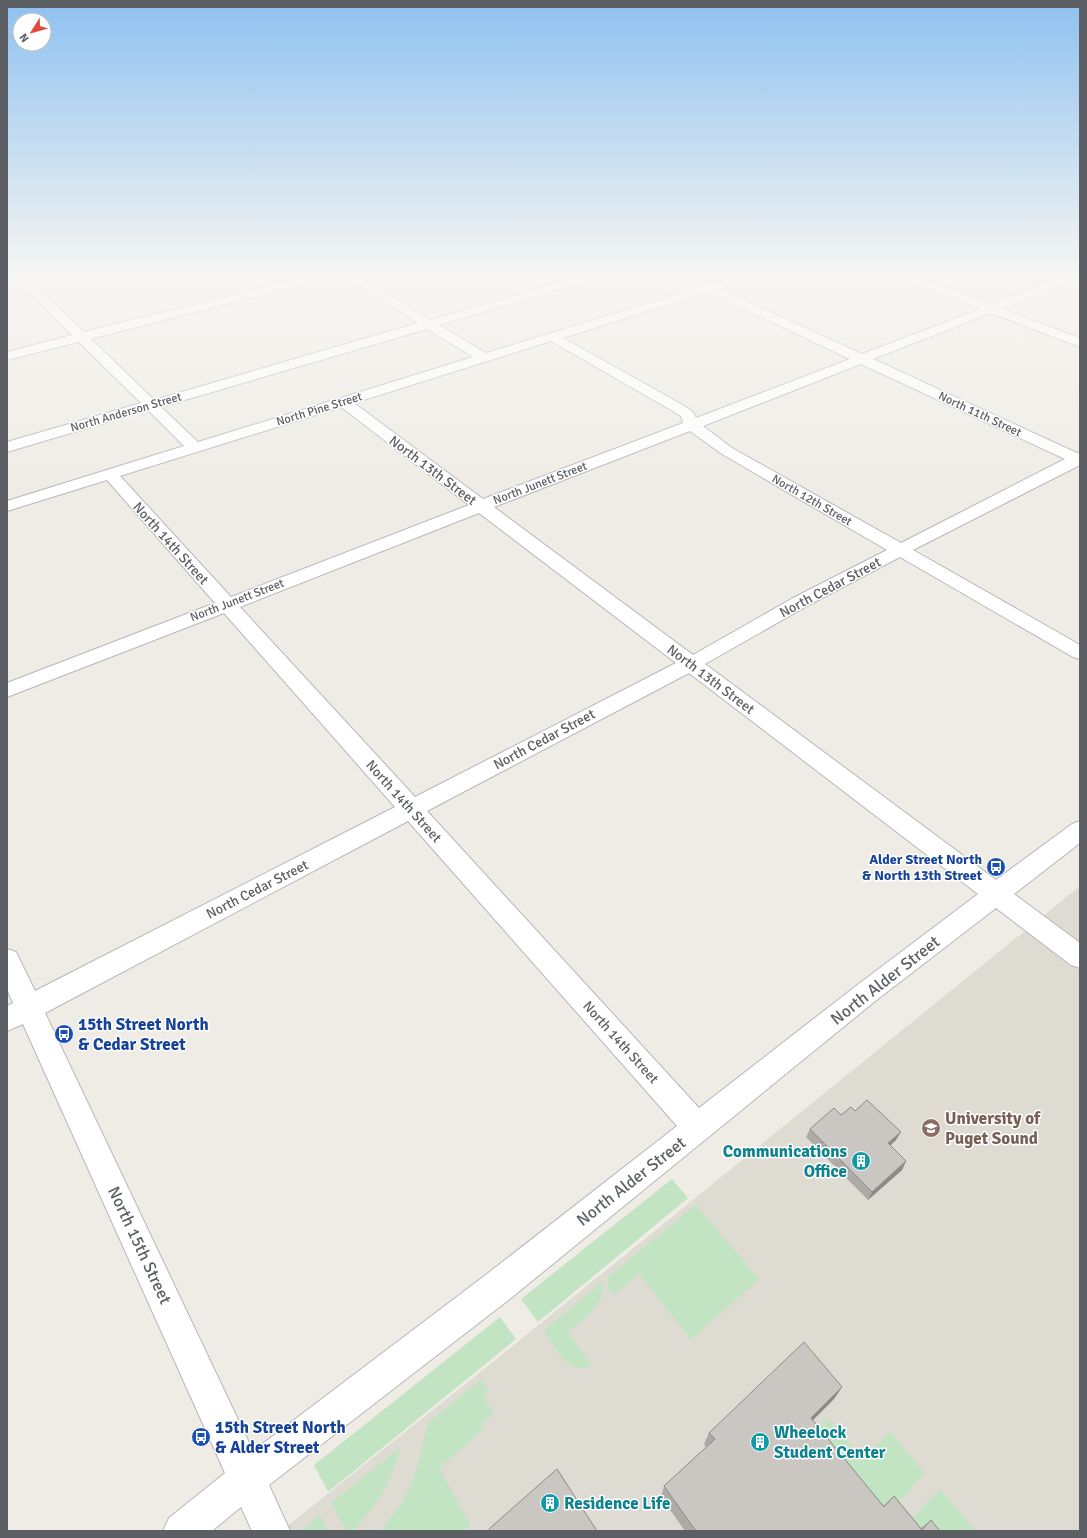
<svg xmlns="http://www.w3.org/2000/svg" width="1087" height="1538" viewBox="0 0 1087 1538" font-family="Signika,sans-serif">
  <rect width="100%" height="100%" fill="#eeece4"/>
  <path fill="#dedbd3" d="M1080 886V1531H281L483 1370Z"/>
  <g fill="#c2e4c3">
    <path d="M672 1179 688 1198 538 1322 521 1299Z"/>
    <path d="M696 1205 759 1279 691 1340 639 1274 613 1295 608 1289V1277Z"/>
    <path d="M602 1282C607 1304 582 1320 568 1332L591 1365C569 1378 554 1346 544 1331Z"/>
    <path d="M500 1317 516 1339 328 1492 314 1465Z"/>
    <path d="M481 1380 489 1392 483 1397 493 1414 481 1424 484 1428 439 1468 470 1524 466 1531H381L402 1502 415 1475 428 1423Z"/>
    <path d="M827 1418 863 1460 890 1432 925 1473 895 1507 889 1500 878 1511 813 1433Z"/>
    <path d="M401 1447C392 1481 377 1505 353 1531H346L331 1503Z"/>
    <path d="M940 1489 975 1531H920L908 1523Z"/>
    <path d="M320 1515 327 1531H301Z"/>
  </g>
  <g fill="none" stroke-linecap="round" stroke-linejoin="round">
    <defs>
      <path id="minor" d="M14 277H27L84 332 304 277H323L321 279 91 339 154 400 418 323 346 277H360L430 320 578 277H596L594 279 439 325 486 353 698 288 681 279 679 277H694L710 284 733 277H751L749 279 720 289 862 354 980 309 904 279 902 277H918L991 304 1063 277H1079L1077 279 1002 309 1080 338V347L991 313 873 359 1077 453 1080 452V465L913 550 1080 645V659L1073 657 900 557 807 606 705 664 996 880 1072 824 1080 821V843L1014 894 1080 943V968L1071 965 996 908 874 1002 511 1298 269 1485 290 1531H252L241 1507 212 1531H163L169 1518 225 1473 23 1024 7 1031V1006L13 1003 7 989V949L16 952 35 991 395 807 224 613 7 697V683L215 603 107 480 7 511V501L184 446 148 410 7 452V442L141 403 79 342 7 360V352L72 335ZM708 292 850 359 696 418 692 411 681 404 563 338ZM427 329 473 357 198 442 161 407ZM551 341 671 410 681 416 683 423 483 499 354 403ZM861 364 1065 459 901 543 732 448 703 426ZM341 407 469 505 231 597 120 476ZM690 431 722 454 887 550 793 598 693 655 494 507ZM479 513 676 663 415 797 240 607ZM689 673 978 894 856 986 699 1108 427 811ZM408 821 677 1126 487 1274 253 1451 45 1013Z"/>
    </defs>
    <use href="#minor" stroke="#b5b7bb" stroke-width="2"/>
    <use href="#minor" fill="#fff" fill-rule="evenodd"/>
  </g>
  <g fill="#aeaba7">
    <path d="M855 1111 896 1140 890 1146 906 1161 902 1170 868 1200 806 1137 810 1129 841 1115Z"/>
    <path d="M842 1387 834 1399 813 1420 883 1506 894 1496 921 1528 931 1520 940 1531H685L661 1497 664 1486 706 1447 704 1444 709 1433Z"/>
  </g>
  <g fill="#8d8b88">
    <path d="M901 1132 896 1140 883 1152 888 1143Z"/>
    <path d="M906 1161 902 1170 868 1200 872 1192Z"/>
    <path d="M842 1387 834 1399 803 1430 811 1418Z"/>
  </g>
  <g fill="#cac7c2" stroke="#8d8b88">
    <path d="M867 1100 901 1132 888 1143 906 1161 872 1192 810 1129 834 1108 841 1115 851 1107 855 1111Z"/>
    <path d="M804 1342 842 1387 811 1418 884 1507 894 1496 922 1530 931 1520 940 1531H696L664 1486 715 1439 709 1433Z"/>
    <path d="M557 1469 597 1531H490L489 1529Z"/>
  </g>
  <linearGradient id="sky" x2="0" y2="1"><stop stop-color="#8ec1f0"/><stop offset="0.56" stop-color="#f7f6f3"/><stop offset="1" stop-color="#f7f6f3" stop-opacity="0"/></linearGradient>
  <rect width="1087" height="492" fill="url(#sky)"/>
  <defs>
    <symbol id="bus-disc" viewBox="-11 -11 22 22"><circle r="9.5" fill="#1a4fb4" stroke="#fff"/><path d="M-5-6H5V4H4V6H2V4H-2V6H-4V4H-5ZM-3.5-4V0h7V-4ZM-3.5 1.2v1.5H-2V1.2ZM2 1.2v1.5H3.5V1.2Z" fill="#fff"/></symbol>
    <symbol id="university-disc" viewBox="-11 -11 22 22"><circle r="9.5" fill="#8d6e63" stroke="#fff"/><path d="M0-5L7-2L0 1L-7-2ZM-4 1L0 2.5L4 1V4Q0 6-4 4Z" fill="#fff"/></symbol>
    <symbol id="building-disc" viewBox="-11 -11 22 22"><circle r="9.5" fill="#0f9aa8" stroke="#fff"/><path d="M-4-6H4V6H1V3H-1V6H-4ZM-2.5-4.3h1.7v1.8h-1.7ZM.8-4.3h1.7v1.8H.8ZM-2.5-1h1.7V.8h-1.7ZM.8-1h1.7V.8H.8Z" fill="#fff"/></symbol>
  </defs>
  <g fill-rule="evenodd">
    <use href="#bus-disc" x="985" y="856" width="22" height="22"/>
    <use href="#bus-disc" x="53" y="1023" width="22" height="22"/>
    <use href="#university-disc" x="920" y="1117" width="22" height="22"/>
    <use href="#building-disc" x="850" y="1150" width="22" height="22"/>
    <use href="#bus-disc" x="190" y="1426" width="22" height="22"/>
    <use href="#building-disc" x="749" y="1431" width="22" height="22"/>
    <use href="#building-disc" x="539" y="1492" width="22" height="22"/>
  </g>
  <g text-anchor="middle" stroke-width="3" stroke-linejoin="round" paint-order="stroke">
    <g font-size="12" fill="#5c6064" stroke="#fff">
      <text transform="translate(319 409) rotate(-17)" y="4">North Pine Street</text>
      <text transform="translate(126 412) rotate(-16)" y="4">North Anderson Street</text>
      <text transform="translate(980 414) rotate(25)" y="4">North 11th Street</text>
      <text transform="translate(540 483) rotate(-21)" y="4">North Junett Street</text>
      <text transform="translate(812 500) rotate(30)" y="4">North 12th Street</text>
      <text transform="translate(237 600) rotate(-21)" y="4">North Junett Street</text>
    </g>
    <g font-size="14" fill="#5c6064" stroke="#fff">
      <text transform="translate(433 470) rotate(37)" y="5">North 13th Street</text>
      <text transform="translate(171 543) rotate(48)" y="5">North 14th Street</text>
      <text transform="translate(830 587) rotate(-28)" y="5">North Cedar Street</text>
      <text transform="translate(711 679) rotate(37)" y="5">North 13th Street</text>
      <text transform="translate(544 739) rotate(-28)" y="5">North Cedar Street</text>
      <text transform="translate(404 801) rotate(48)" y="5">North 14th Street</text>
      <text transform="translate(257 889) rotate(-27)" y="5">North Cedar Street</text>
      <text transform="translate(621 1042) rotate(48)" y="5">North 14th Street</text>
    </g>
    <g font-size="14" font-weight="bold" fill="#164399" stroke="#fff" text-anchor="end">
      <text x="982" y="864">Alder Street North<tspan x="982" dy="16">&amp; North 13th Street</tspan></text>
    </g>
    <g font-size="17" fill="#5c6064" stroke="#fff">
      <text transform="translate(885 980) rotate(-38)" y="6">North Alder Street</text>
      <text transform="translate(631 1181) rotate(-38)" y="6">North Alder Street</text>
      <text transform="translate(140 1245) rotate(65)" y="6">North 15th Street</text>
    </g>
    <g font-size="17" font-weight="bold" fill="#164399" stroke="#fff" text-anchor="start">
      <text x="78" y="1030">15th Street North<tspan x="78" dy="20">&amp; Cedar Street</tspan></text>
      <text x="215" y="1433">15th Street North<tspan x="215" dy="20">&amp; Alder Street</tspan></text>
    </g>
    <g font-size="17" font-weight="bold" fill="#785e54" stroke="#fff" text-anchor="start">
      <text x="945" y="1124">University of<tspan x="945" dy="20">Puget Sound</tspan></text>
    </g>
    <g font-size="17" font-weight="bold" fill="#0d838f" stroke="#fff" text-anchor="start">
      <text x="847" y="1157" text-anchor="end">Communications<tspan x="847" dy="20">Office</tspan></text>
      <text x="774" y="1438">Wheelock<tspan x="774" dy="20">Student Center</tspan></text>
      <text x="564" y="1509">Residence Life</text>
    </g>
  </g>
  <rect width="1087" height="1538" fill="none" stroke="#5c6064" stroke-width="16"/>
  <g transform="translate(32 32) rotate(233)"><circle r="19" fill="#ffffff" stroke="#bebfc1"/>
  <path d="M0-3L7 15L0 10L-7 15Z" fill="#e14a38"/>
  <text y="-6" font-size="11" font-weight="bold" text-anchor="middle" fill="#5c6064">N</text>
  </g>
</svg>
